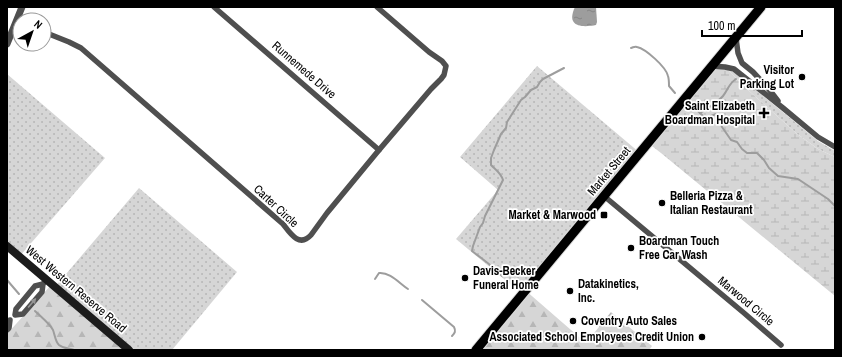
<svg xmlns="http://www.w3.org/2000/svg" width="842" height="357" viewBox="0 0 842 357" font-family="'Archivo Narrow',sans-serif">
  <defs>
    <pattern id="green-dots" width="8" height="8" patternUnits="userSpaceOnUse"><rect width="8" height="8" fill="#d6d6d6"/><path d="M2 2h.1M6 6h.1" fill="none" stroke="#b6b6b6" stroke-width="1.8" stroke-linecap="round"/></pattern>
    <pattern id="forest-firs" width="22" height="20" patternUnits="userSpaceOnUse"><rect width="22" height="20" fill="#d6d6d6"/><path d="M5 1l3.5 6h-7zM16 11l3.5 6h-7z" fill="#b6b6b6"/></pattern>
    <pattern id="wetland-marsh" width="20" height="14" patternUnits="userSpaceOnUse"><rect width="20" height="14" fill="#d6d6d6"/><path d="M1 5h8M5 5V1M11 12h8M15 12V8" fill="none" stroke="#b6b6b6"/></pattern>
    <pattern id="water-ripples" width="26" height="14" patternUnits="userSpaceOnUse"><rect width="26" height="14" fill="#9d9d9d"/><path d="M2 4q2-2 4 0t4 0M15 11q2-2 4 0t4 0" fill="none" stroke="#858585"/></pattern>
  </defs>
  <rect width="100%" height="100%" fill="#fff"/>
  <g fill="url(#green-dots)">
    <path d="M537 66 640 153 522 294 456 239 498 190 460 157Z"/>
    <path d="M729 71 734 72 818 141 835 151V157L818 149 796 133 747 89Z"/>
    <path d="M7 74 105 158 19 257 7 247Z"/>
    <path d="M139 188 237 272 172 350H129L55 287Z"/>
  </g>
  <g fill="url(#forest-firs)">
    <path d="M51 285 129 350H7V334Z"/>
    <path d="M525 290 586 343 611 312 652 346 649 350H476Z"/>
  </g>
  <path fill="url(#wetland-marsh)" d="M712 66 725 67 747 89 796 133 818 149 835 157V296L661 153 648 143Z"/>
  <path fill="url(#water-ripples)" d="M575 7H596L597 22 596 25C580 28 566 26 575 7Z"/>
  <g fill="none" stroke-linecap="round" stroke-linejoin="round">
    <g stroke="#9d9d9d" stroke-width="2">
      <path d="M631 48C634 47 635 46 637 47 646 49 666 67 668 76 669 79 669 83 669 86L675 93"/>
      <path d="M698 111 708 121V124"/>
      <path d="M700 113C708 108 717 103 723 96 728 90 729 83 736 79"/>
      <path d="M708 120 711 116 716 114 718 117 722 127 731 140 737 142 742 149 747 153H757L764 160 769 168 778 176 798 179 828 199 835 206"/>
      <path d="M502 276C493 266 482 259 472 251L473 246 480 227 483 223 485 216 503 180C501 173 496 170 491 165V158L494 150 501 134 506 128 507 122 521 100 525 97 531 90 537 87 540 82 543 79 564 68"/>
      <path d="M375 279 379 273C390 272 399 283 408 289"/>
      <path d="M7 280 19 294"/>
      <path d="M422 300 454 327C456 331 455 333 452 336"/>
      <path d="M35 311C41 317 49 323 53 330 55 335 55 341 59 345 64 349 69 348 74 350"/>
    </g>
    <defs>
      <path id="primary" d="M476 350 761 7"/>
    </defs>
    <use href="#primary" stroke="#dbdbdb" stroke-width="11"/>
    <g stroke="#4f4f4f" stroke-width="5.5">
      <path d="M214 7 379 150"/>
      <path d="M44 32 69 42 81 48 283 224C290 233 299 248 311 235L327 213 379 150 431 89 441 79 444 75 446 66 442 61 429 52 377 7"/>
      <path d="M736 38 738 53 742 63 753 72 768 88 778 101"/>
      <path d="M712 66 725 67 734 69 783 108 818 137 835 147"/>
      <path d="M604 196 744 313 781 345"/>
      <path d="M43 284 42 292 23 314 15 315 16 309 35 286 43 284 46 280"/>
      <path d="M7 330 9 328 10 320"/>
    </g>
    <path stroke="#4f4f4f" stroke-width="7" d="M7 44 22 7"/>
    <path stroke="#1c1c1c" stroke-width="8" d="M7 246 129 350"/>
    <use href="#primary" stroke="#000" stroke-width="9"/>
  </g>
  <defs><path id="oneway-solid" d="M-6-.8H1V-3.2L6.5 0L1 3.2V.8H-6Z"/></defs>
  <use fill="#959595" href="#oneway-solid" transform="translate(32 303) rotate(-50)"/>
  <g fill="#000" stroke="#fff" stroke-width="1.5">
    <circle cx="802" cy="77" r="4"/>
    <path d="M762 107h4v4h4v4h-4v4h-4v-4h-4v-4h4z"/>
    <circle cx="662" cy="203" r="4"/>
    <rect x="600" y="211" width="8" height="8" rx="2"/>
    <circle cx="631" cy="248" r="4"/>
    <circle cx="465" cy="278" r="4"/>
    <circle cx="570" cy="291" r="4"/>
    <circle cx="573" cy="321" r="4"/>
    <circle cx="702" cy="337" r="4"/>
  </g>
  <g text-anchor="middle" stroke-width="3.5" stroke-linejoin="round" paint-order="stroke">
    <g font-size="12" fill="#000" stroke="#fff">
      <text transform="translate(304 70) rotate(41)" y="4">Runnemede Drive</text>
      <text transform="translate(609 171) rotate(-50)" y="4">Market Street</text>
      <text transform="translate(276 206) rotate(43)" y="4">Carter Circle</text>
      <text transform="translate(76 289) rotate(40)" y="4">West Western Reserve Road</text>
      <text transform="translate(746 301) rotate(40)" y="4">Marwood Circle</text>
    </g>
    <g font-size="12" font-weight="bold" fill="#000" stroke="#fff" text-anchor="start">
      <text x="794" y="74" text-anchor="end">Visitor<tspan x="794" dy="14">Parking Lot</tspan></text>
      <text x="755" y="110" text-anchor="end">Saint Elizabeth<tspan x="755" dy="14">Boardman Hospital</tspan></text>
      <text x="670" y="200">Belleria Pizza &amp;<tspan x="670" dy="14">Italian Restaurant</tspan></text>
      <text x="596" y="219" text-anchor="end">Market &amp; Marwood</text>
      <text x="639" y="245">Boardman Touch<tspan x="639" dy="14">Free Car Wash</tspan></text>
      <text x="473" y="275">Davis-Becker<tspan x="473" dy="14">Funeral Home</tspan></text>
      <text x="578" y="288">Datakinetics,<tspan x="578" dy="14">Inc.</tspan></text>
      <text x="581" y="325">Coventry Auto Sales</text>
      <text x="694" y="341" text-anchor="end">Associated School Employees Credit Union</text>
    </g>
  </g>
  <rect width="842" height="357" fill="none" stroke="#000000" stroke-width="16"/>
  <g transform="translate(32 32) rotate(40)"><circle r="19" fill="#ffffff" stroke="#999999"/>
  <path d="M0-3L7 15L0 10L-7 15Z" fill="#000000"/>
  <text y="-6" font-size="11" font-weight="bold" text-anchor="middle" fill="#000000">N</text>
  </g>
  <path d="M702 30v6h100v-6" fill="none" stroke="#000000" stroke-width="2"/>
  <text x="708" y="30" font-size="12" fill="#000000" stroke="#ffffff" stroke-width="3" paint-order="stroke">100 m</text>
</svg>
